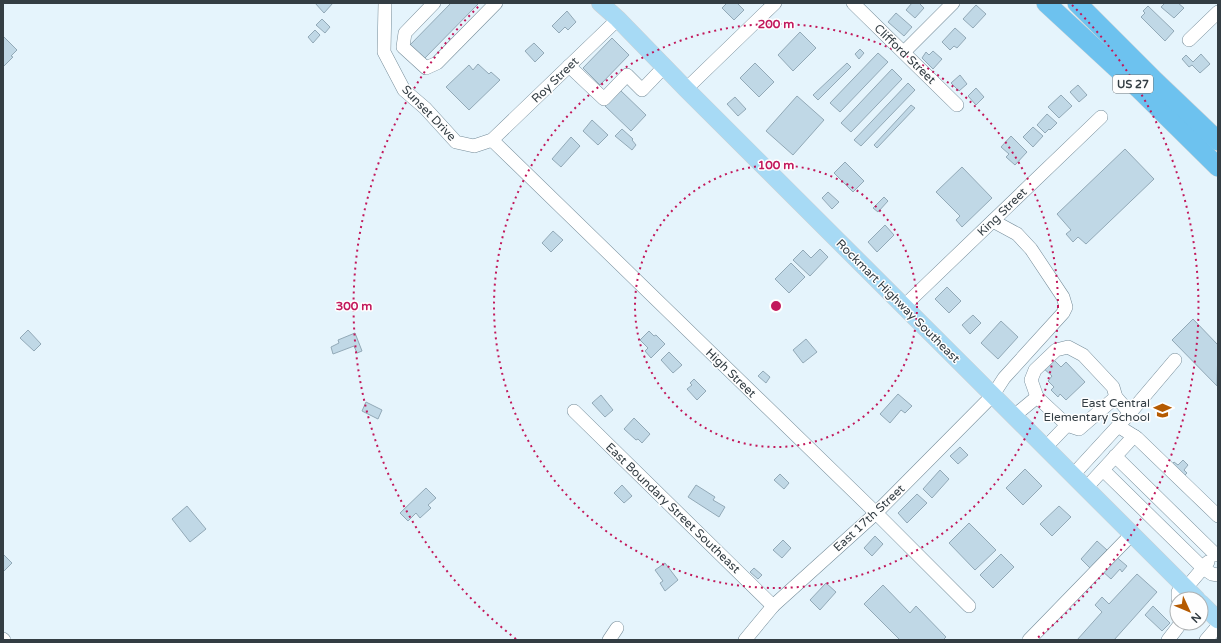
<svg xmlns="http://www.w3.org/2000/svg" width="1221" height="643" viewBox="0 0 1221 643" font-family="'Varela Round',sans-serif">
  <rect width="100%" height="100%" fill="#e5f4fc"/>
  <g fill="#c0d8e6" stroke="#92a9b7">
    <path d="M315 3H333L324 13Z"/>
    <path d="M451 3H479L422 61 408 47Z"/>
    <path d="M727 3H737L744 10 734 20 722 8Z"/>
    <path d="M912 3H919L924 8 915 18 906 10Z"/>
    <path d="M1165 3H1178L1184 8 1174 18 1161 7Z"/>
    <path d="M976 5 986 14 973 28 963 19Z"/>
    <path d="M1148 6 1174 31 1165 41 1141 17 1145 13 1143 11Z"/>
    <path d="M567 11 576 22 568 30 565 27 559 33 552 26Z"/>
    <path d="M896 13 912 27 904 36 888 22Z"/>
    <path d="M322 19 330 27 325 33 316 25Z"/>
    <path d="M955 28 966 38 957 48 954 46 950 50 942 42Z"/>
    <path d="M315 30 320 35 313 43 308 37Z"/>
    <path d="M800 32 816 48 793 71 778 55Z"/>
    <path d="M3 36 17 50 11 56 13 57 3 67Z"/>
    <path d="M612 38 629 55 600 85 583 68Z"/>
    <path d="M534 43 544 53 535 62 525 51Z"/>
    <path d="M860 49 864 53 859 59 855 54Z"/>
    <path d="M933 51 942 59 933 69 922 58 926 52 929 55Z"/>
    <path d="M878 53 888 62 840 112 830 103Z"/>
    <path d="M1201 54 1210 64 1200 73 1192 65 1189 67 1182 59 1186 55 1193 62Z"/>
    <path d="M755 63 774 82 759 97 740 78Z"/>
    <path d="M847 63 851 67 818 100 813 95Z"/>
    <path d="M478 64 489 74 491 72 500 80 469 110 446 87 469 65 473 70Z"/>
    <path d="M892 69 902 79 851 132 841 123Z"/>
    <path d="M960 75 967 84 959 91 951 83Z"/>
    <path d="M908 83 915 90 861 146 854 140Z"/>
    <path d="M1078 85 1087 95 1079 102 1070 92Z"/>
    <path d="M976 88 984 97 976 105 968 96Z"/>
    <path d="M620 90 646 115 631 131 605 106Z"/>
    <path d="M1061 95 1072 106 1059 118 1048 107Z"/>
    <path d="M797 96 824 120 793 155 766 131Z"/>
    <path d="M735 97 746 109 738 116 727 104Z"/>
    <path d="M911 105 915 108 877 148 874 145Z"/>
    <path d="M1047 114 1057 123 1050 130 1049 129 1045 133 1037 125Z"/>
    <path d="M592 120 608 135 598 145 583 131Z"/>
    <path d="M1033 127 1043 136 1033 147 1023 137Z"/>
    <path d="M622 129 633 139 632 140 636 145 632 150 615 136Z"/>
    <path d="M1011 136 1027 152 1015 165 1006 157 1009 154 1001 147Z"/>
    <path d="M571 137 580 146 561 167 552 159Z"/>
    <path d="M1125 149 1154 179 1086 244 1078 237 1073 242 1066 234 1071 230 1057 214Z"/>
    <path d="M845 162 864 181 853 192 834 173Z"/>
    <path d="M962 167 992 198 962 227 956 220 960 216 936 192Z"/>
    <path d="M828 192 839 202 832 209 822 198Z"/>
    <path d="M884 197 888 201 878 212 873 208Z"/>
    <path d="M885 225 894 235 877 252 868 242Z"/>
    <path d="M553 231 563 240 551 252 542 243Z"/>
    <path d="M820 249 828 257 810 276 793 260 803 250 811 258Z"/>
    <path d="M791 263 805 277 789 293 775 279Z"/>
    <path d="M947 287 961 301 949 313 935 299Z"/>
    <path d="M973 315 981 323 970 334 962 325Z"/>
    <path d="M1193 319 1218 345 1217 386 1172 340Z"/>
    <path d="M1001 321 1018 337 998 359 981 343Z"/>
    <path d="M28 330 41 344 34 351 20 338Z"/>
    <path d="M649 331 654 336 656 335 665 344 651 358 645 351 648 348 640 340Z"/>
    <path d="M355 333 362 351 357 353 354 346 333 354 331 347 339 343 338 340Z"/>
    <path d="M806 339 817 352 803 363 793 350Z"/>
    <path d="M669 352 682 365 673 373 661 360Z"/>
    <path d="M1052 358 1061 367 1066 362 1085 382 1066 400 1060 394 1058 397 1051 390 1054 387 1048 381 1052 376 1042 367Z"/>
    <path d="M763 371 770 377 766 383 758 376Z"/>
    <path d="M694 379 706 391 697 400 687 389 692 385 690 383Z"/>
    <path d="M898 394 912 406 905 413 901 410 890 423 880 414Z"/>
    <path d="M601 395 613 410 605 417 592 403Z"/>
    <path d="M366 402 382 410 378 419 362 411Z"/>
    <path d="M634 418 650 434 642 443 638 439 636 440 624 429Z"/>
    <path d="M960 447 968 455 958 464 950 456Z"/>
    <path d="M1183 460 1188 465 1184 470 1187 473 1184 476 1171 465 1174 462 1178 465Z"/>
    <path d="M1025 469 1042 486 1023 505 1006 488Z"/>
    <path d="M940 470 949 479 932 498 923 489Z"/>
    <path d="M780 474 789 483 784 489 774 480Z"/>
    <path d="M622 485 632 496 624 503 614 493Z"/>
    <path d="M696 485 715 497 713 500 725 507 719 517 688 497Z"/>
    <path d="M426 488 436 498 428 505 431 508 420 518 416 513 408 521 400 513Z"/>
    <path d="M917 494 927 503 907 523 898 513Z"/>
    <path d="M187 506 206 529 190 542 172 519Z"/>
    <path d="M1059 506 1071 517 1052 536 1040 524Z"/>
    <path d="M969 523 996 550 975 570 949 543Z"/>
    <path d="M875 536 883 544 872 556 864 548Z"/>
    <path d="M783 540 791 548 782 558 773 550Z"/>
    <path d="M1097 541 1107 550 1091 569 1081 559Z"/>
    <path d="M3 554 12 563 3 572Z"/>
    <path d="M1001 554 1014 567 993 588 980 575Z"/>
    <path d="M1114 555 1127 566 1122 572 1120 569 1111 579 1101 570Z"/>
    <path d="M665 563 678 580 665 591 660 583 663 581 655 570Z"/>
    <path d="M754 568 762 575 758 579 750 572Z"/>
    <path d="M1137 574 1157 592 1114 640H1077L1102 612 1095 605 1102 597 1109 604Z"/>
    <path d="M826 583 836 592 820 610 810 600Z"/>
    <path d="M883 585 910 613 916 606 946 637 943 640H900L864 604Z"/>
    <path d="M1153 606 1170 623 1162 631 1145 615Z"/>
  </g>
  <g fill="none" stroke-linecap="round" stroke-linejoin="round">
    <defs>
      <g id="minor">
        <path d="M385 3 384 52 404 90 425 108 456 142 474 146 492 140 618 19"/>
        <path d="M434 3 405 33 403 47 426 68 437 63 496 3"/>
        <path d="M853 3 957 105"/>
        <path d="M1189 40 1218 12"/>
        <path d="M904 52 953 3"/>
        <path d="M569 66 604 99 627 75 642 90 664 67"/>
        <path d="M686 89 775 3"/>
        <path d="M492 140 876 513 969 606"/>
        <path d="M903 307 1101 117"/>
        <path d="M1037 397 1031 380 1035 370 1056 350 1068 347 1083 355 1113 387 1116 397 1130 413"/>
        <path d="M574 411 773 606"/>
        <path d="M1014 416 1037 397 1067 425 1045 448"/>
        <path d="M1067 425 1079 429 1116 397"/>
        <path d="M1118 426 1137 438 1218 516"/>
        <path d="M1115 456 1216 555"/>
        <path d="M1103 470 1203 568 1186 588"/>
        <path d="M1073 475 1130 413 1175 360"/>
        <path d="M1086 488 1134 436"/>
        <path d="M1208 562 1203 568 1212 574 1218 575"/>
        <path d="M1178 599V592L1183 585"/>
        <path d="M3 639 4 640"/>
        <path d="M609 640 617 628"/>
        <path d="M745 640 773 606 876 513 993 395 1004 378 1063 313 1066 307 1063 297 1031 249 1017 234 993 221"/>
        <path d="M1029 640 1132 534"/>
        <path d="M1168 640 1181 623"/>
        <path d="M1206 640 1218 626"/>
      </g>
      <g id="major">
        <path d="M600 3 618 19 686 89 1197 599"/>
        <path d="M1201 603 1218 620"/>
      </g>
      <g id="highway">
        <path d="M1046 3 1139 89 1218 167"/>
        <path d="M1077 3 1153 79 1218 141"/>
      </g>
    </defs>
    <use href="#minor" stroke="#768d9a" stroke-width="14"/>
    <use href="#major" stroke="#ced0d2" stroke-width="18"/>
    <use href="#highway" stroke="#ced0d2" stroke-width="20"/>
    <use href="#minor" stroke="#fff" stroke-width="13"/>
    <use href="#major" stroke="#a7daf5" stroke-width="17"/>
    <use href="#highway" stroke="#6dc2ef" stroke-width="19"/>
  </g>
  <g fill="none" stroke="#c2185b" stroke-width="2" stroke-dasharray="2 4">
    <circle cx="776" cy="306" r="141"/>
    <circle cx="776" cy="306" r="282"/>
    <path d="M516 639A422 422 0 0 1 480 5M1072 5A422 422 0 0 1 1036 639"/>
  </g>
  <defs>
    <symbol id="school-bare" viewBox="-9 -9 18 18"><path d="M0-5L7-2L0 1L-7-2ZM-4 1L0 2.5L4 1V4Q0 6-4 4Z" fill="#b55a00" stroke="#fefefe" stroke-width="2.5" paint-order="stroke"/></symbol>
  </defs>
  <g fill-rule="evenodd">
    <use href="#school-bare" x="1150" y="398" width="25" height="25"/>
  </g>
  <g text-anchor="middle" stroke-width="3" stroke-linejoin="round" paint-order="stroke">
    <rect fill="#fefefe" stroke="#70777b" stroke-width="1" x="1113" y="75" width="40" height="18" rx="3"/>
    <g font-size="11" font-weight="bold" fill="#333d43">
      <text x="1133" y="88">US 27</text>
    </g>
    <g font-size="12" fill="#333d43" stroke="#fefefe">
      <text transform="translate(905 54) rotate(44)" y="4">Clifford Street</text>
      <text transform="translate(555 80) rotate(-44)" y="4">Roy Street</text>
      <text transform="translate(429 113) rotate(46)" y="4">Sunset Drive</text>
      <text transform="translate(1002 212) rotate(-44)" y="4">King Street</text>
      <text transform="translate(898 301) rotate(45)" y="4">Rockmart Highway Southeast</text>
      <text transform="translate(731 373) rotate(44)" y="4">High Street</text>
      <text transform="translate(673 508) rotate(44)" y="4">East Boundary Street Southeast</text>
      <text transform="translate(869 518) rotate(-43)" y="4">East 17th Street</text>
    </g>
    <g font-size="12" fill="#333d43" stroke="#fefefe" text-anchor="end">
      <text x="1150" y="407">East Central<tspan x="1150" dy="14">Elementary School</tspan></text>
    </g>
  </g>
  <circle cx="776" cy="306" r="6" fill="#c2185b" stroke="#fefefe" stroke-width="2"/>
  <g font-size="12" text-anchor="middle" font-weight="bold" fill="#c2185b" stroke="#fefefe" stroke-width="3" stroke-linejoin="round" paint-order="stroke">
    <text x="776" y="28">200 m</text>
    <text x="776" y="169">100 m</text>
    <text x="354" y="310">300 m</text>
  </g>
  <rect width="1221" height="643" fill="none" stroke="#333d43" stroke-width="8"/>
  <g transform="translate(1189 611) rotate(134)"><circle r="19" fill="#fefefe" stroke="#adb1b3"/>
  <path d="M0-3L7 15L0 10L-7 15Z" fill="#b55a00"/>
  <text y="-6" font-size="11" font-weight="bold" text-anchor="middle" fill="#333d43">N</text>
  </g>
</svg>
